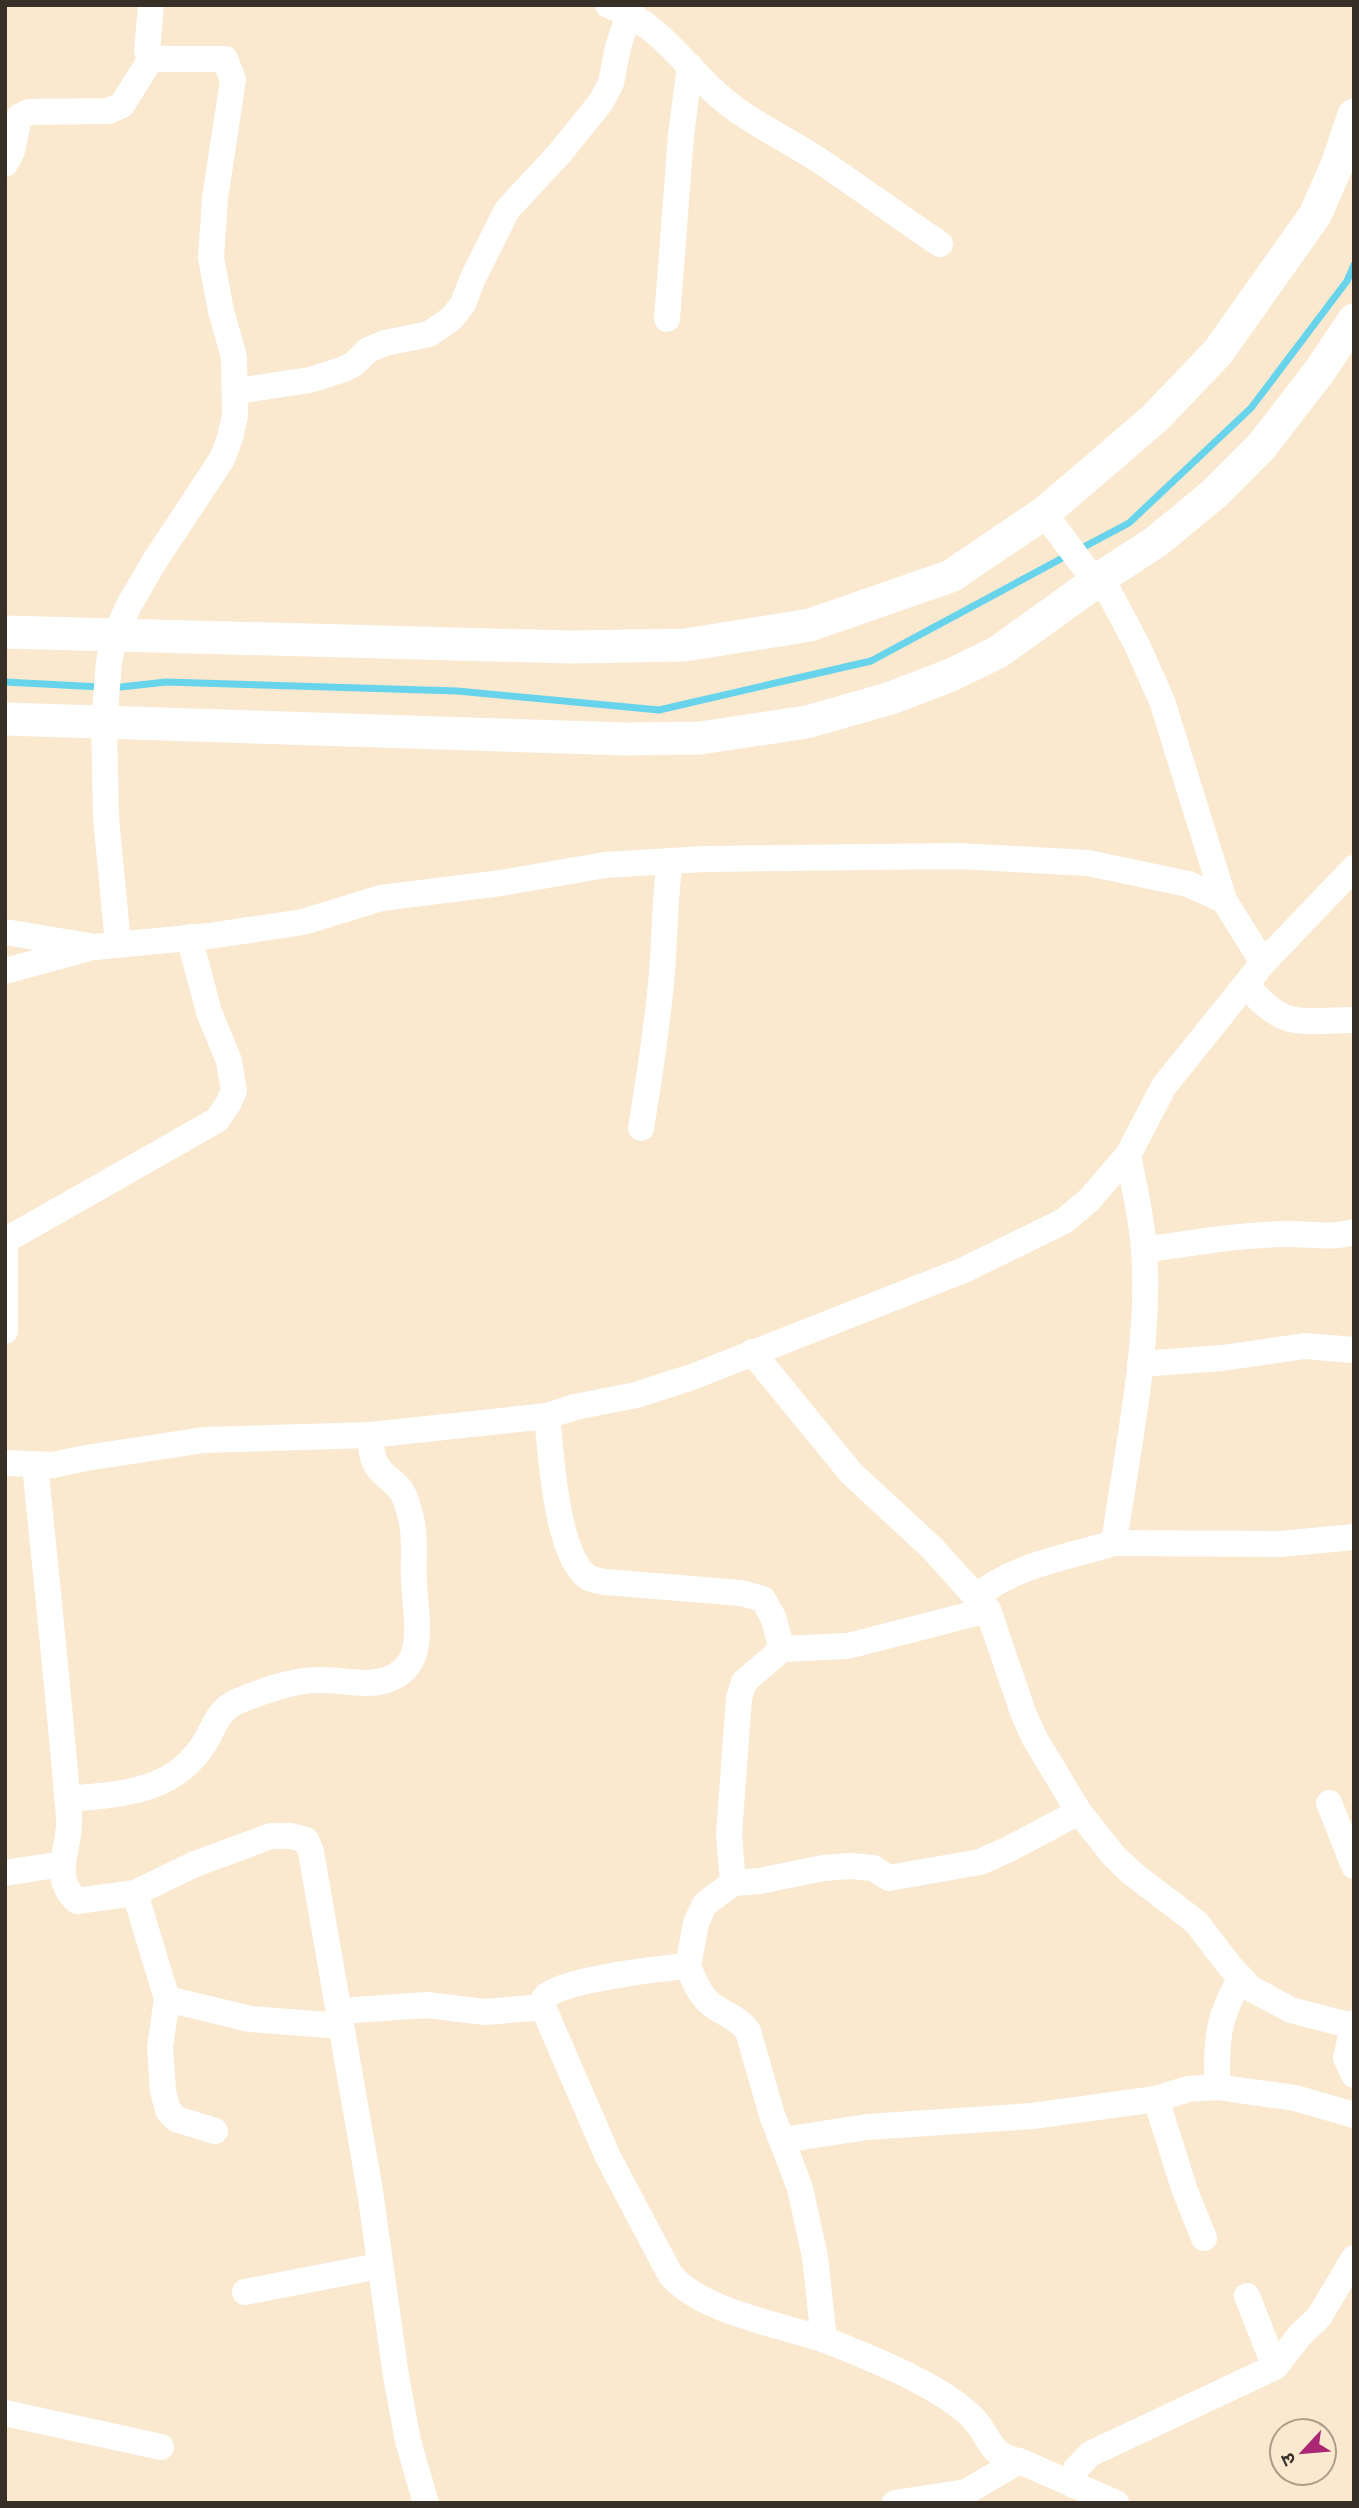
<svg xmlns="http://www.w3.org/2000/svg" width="1359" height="2508" viewBox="0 0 1359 2508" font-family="Figtree,'Noto Sans Devanagari',sans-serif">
  <rect width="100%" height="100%" fill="#fae8cf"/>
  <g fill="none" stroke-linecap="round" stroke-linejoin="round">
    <g stroke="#67d4ec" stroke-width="7">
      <path d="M1078 550 1129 523 1251 408 1347 281 1354 265"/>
      <path d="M5 682 101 687"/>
      <path d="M112 688 166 682 457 691 659 710 871 661 1068 555"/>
    </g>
    <g stroke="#fff" stroke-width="26">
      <path d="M608 5C659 23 680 61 718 95 747 121 785 138 817 159 858 186 898 216 940 244"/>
      <path d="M5 164 12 151 19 117 29 112 108 111 122 105 152 57"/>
      <path d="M667 319 681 135 690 66"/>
      <path d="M236 391 310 380 344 369 354 364 368 350 385 343 429 334 451 319 463 304 472 280 507 210 559 154 601 102 611 83 618 47 629 14"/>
      <path d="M1044 513 1088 572 1110 594 1137 645 1162 701 1224 900 1263 963 1354 868"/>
      <path d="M5 932 95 947 209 936 303 922 381 898 501 883 605 865 704 859 958 856 1088 863 1188 884 1224 900"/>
      <path d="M118 944 106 818 104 723 109 662 115 636 129 605 154 562 222 459 230 438 235 416 234 357 221 311 211 258 215 198 233 80 225 59H163L152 57 147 51 151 5"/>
      <path d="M5 971 86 949"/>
      <path d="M1247 986C1285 1031 1300 1020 1354 1020"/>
      <path d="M641 1128C649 1080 656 1033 661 984 665 943 664 902 670 861"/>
      <path d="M5 1236V1331"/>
      <path d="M6 1240 217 1120 228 1104 234 1091 229 1061 209 1012 189 937"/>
      <path d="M1144 1250C1190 1243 1237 1235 1284 1234 1308 1233 1330 1239 1354 1232"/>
      <path d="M752 1352 851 1473 932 1548 988 1610 1024 1715 1035 1739 1079 1812 1113 1855 1133 1874 1196 1922 1229 1965 1250 1988 1291 2010 1352 2026"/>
      <path d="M1140 1364 1222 1358 1305 1346 1354 1350"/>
      <path d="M547 1416C551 1453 556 1557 589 1578 593 1580 600 1581 605 1582L741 1593 763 1599 773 1617 782 1649"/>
      <path d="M5 1463 53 1465 86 1458 204 1440 370 1435 547 1416 575 1407 636 1395 692 1377 964 1270 1064 1221 1089 1200 1128 1155 1164 1086 1263 963"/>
      <path d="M35 1465C47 1582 59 1699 69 1817 71 1850 49 1875 77 1901L135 1893 195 1864 271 1836H291L306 1840 311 1852 370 2191 396 2376 408 2441 426 2503"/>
      <path d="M1114 1543 1280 1544 1354 1537"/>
      <path d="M977 1596C1015 1565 1068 1557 1114 1543 1127 1451 1151 1343 1144 1250 1142 1218 1134 1186 1128 1155"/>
      <path d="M67 1799C123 1794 176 1793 207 1739 215 1724 219 1710 236 1702 260 1692 291 1680 318 1680 340 1679 364 1687 386 1680 399 1676 408 1669 413 1656 421 1634 415 1605 414 1582 413 1564 415 1546 413 1529 412 1519 408 1507 405 1498 400 1483 384 1478 377 1466 371 1457 371 1446 370 1435"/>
      <path d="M1329 1803 1354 1866"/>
      <path d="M5 1873 62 1864"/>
      <path d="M733 1883 729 1834 739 1698 744 1682 782 1649 848 1646 988 1610"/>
      <path d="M135 1893 167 1999 160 2047 163 2091 168 2110 176 2119 215 2131"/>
      <path d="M688 1966C694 1980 699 1995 712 2005 725 2015 738 2017 748 2031L772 2115 800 2188 815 2257 824 2340"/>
      <path d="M167 1999 250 2019 341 2026"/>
      <path d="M543 2007C543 2003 543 2000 545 1997 560 1980 663 1968 688 1966L696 1923 705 1904 733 1883 760 1881 823 1868 851 1866 873 1868 889 1878 980 1862 1007 1850 1079 1812"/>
      <path d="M339 2011 427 2005 485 2012 543 2007 608 2157 670 2274C699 2311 781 2325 825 2340 849 2349 875 2360 899 2371 924 2383 951 2397 971 2416 992 2437 987 2455 1019 2461L1116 2503"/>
      <path d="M1354 2023 1346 2058 1354 2075"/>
      <path d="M1217 2087C1217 2040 1216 2020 1241 1978"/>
      <path d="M1156 2099 1185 2191 1204 2238"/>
      <path d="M783 2140 867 2127 1032 2116 1156 2099 1188 2089 1217 2087 1295 2098 1354 2115"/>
      <path d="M245 2292 379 2266"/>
      <path d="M1247 2296 1275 2367"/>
      <path d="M5 2413 161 2447"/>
      <path d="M1073 2485 1076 2469 1090 2454 1275 2367 1300 2335 1319 2317 1354 2258"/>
      <path d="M895 2503 966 2492 1019 2461"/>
    </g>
    <g stroke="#fff" stroke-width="33">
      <path d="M5 632 571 647 685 645 810 625 951 576 1044 513 1097 468 1156 417 1218 352 1315 215 1337 165 1354 115"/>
      <path d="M5 719 626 739 700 738 807 722 891 698 951 675 998 652 1108 573 1157 541 1215 493 1261 447 1319 372 1354 320"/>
    </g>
  </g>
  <rect width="1359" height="2508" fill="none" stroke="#363026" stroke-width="14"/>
  <g transform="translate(1303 2452) rotate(244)"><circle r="33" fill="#fae8cf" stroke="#ac9e8b" stroke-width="2"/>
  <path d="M0-5L12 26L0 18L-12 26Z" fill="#a92774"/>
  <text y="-10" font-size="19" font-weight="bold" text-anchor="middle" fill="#363026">उ</text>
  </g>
</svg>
